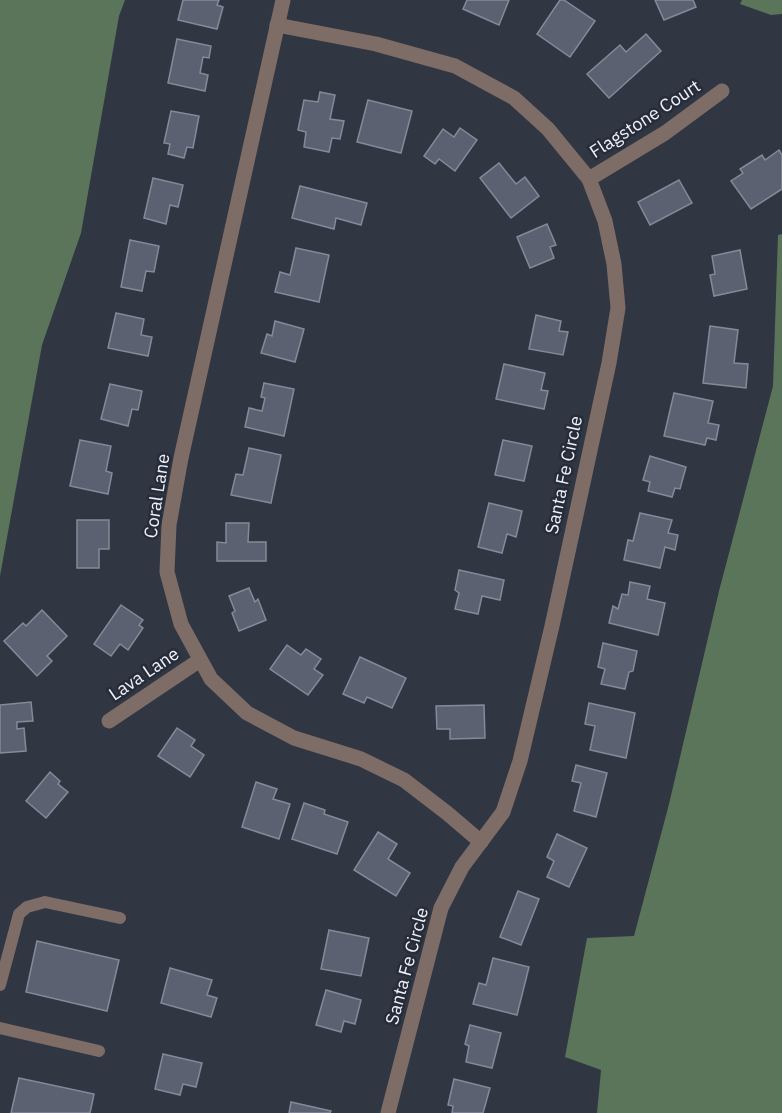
<svg xmlns="http://www.w3.org/2000/svg" width="782" height="1113" viewBox="0 0 782 1113" font-family="'IBM Plex Sans',sans-serif">
  <rect width="100%" height="100%" fill="#313643"/>
  <g fill="#5a755a">
    <path d="M0 0H125L119 16 81 233 42 345 0 576Z"/>
    <path d="M742 0H782V14L771 15 740 4Z"/>
    <path d="M782 234V1113H597L601 1070 565 1057 587 938 634 936 669 804 719 591 773 386 778 235Z"/>
  </g>
  <g fill="#5b6170" stroke="#838a99" stroke-width="1.5">
    <path d="M183 0H219L217 5 223 7 217 29 178 20Z"/>
    <path d="M467 0H509L499 25 463 9Z"/>
    <path d="M560 0H564L595 21 570 57 537 34Z"/>
    <path d="M655 0H693L696 7 664 20Z"/>
    <path d="M646 34 661 51 609 98 587 74 620 45 626 52Z"/>
    <path d="M177 39 211 46 209 58 203 57 200 73 208 75 205 91 168 83Z"/>
    <path d="M320 92 335 95 330 119 344 121 340 139 332 138 329 152 304 147 306 132 298 130 304 100 318 102Z"/>
    <path d="M368 100 412 111 401 153 357 142Z"/>
    <path d="M171 111 199 116 193 148 187 147 184 158 168 154 170 144 164 143Z"/>
    <path d="M460 128 477 140 455 171 439 159 435 164 424 156 443 129 454 137Z"/>
    <path d="M779 150 782 155V189L751 209 731 181 743 173 740 169 762 155 765 160Z"/>
    <path d="M499 163 516 184 525 177 539 196 511 218 480 178Z"/>
    <path d="M153 178 183 185 178 207 170 205 166 224 144 218Z"/>
    <path d="M679 180 692 203 650 225 638 202Z"/>
    <path d="M300 186 367 203 361 225 336 218 334 229 292 218Z"/>
    <path d="M547 224 556 245 550 247 554 258 530 268 517 237Z"/>
    <path d="M130 240 159 246 154 272 146 271 142 291 121 287Z"/>
    <path d="M296 248 329 255 319 302 275 292 280 272 290 275Z"/>
    <path d="M740 250 747 289 714 296 710 275 715 274 712 256Z"/>
    <path d="M116 313 144 319 141 335 152 337 148 356 108 348Z"/>
    <path d="M536 315 561 321 559 331 568 332 563 355 529 349Z"/>
    <path d="M275 321 304 329 295 362 261 353 267 334 272 336Z"/>
    <path d="M710 326 738 330 734 363 748 364 746 388 703 383Z"/>
    <path d="M504 364 545 373 541 390 548 391 544 409 496 399Z"/>
    <path d="M264 383 294 389 284 436 245 427 249 408 262 411 265 398 261 397Z"/>
    <path d="M110 384 142 391 138 410 132 409 128 426 101 419Z"/>
    <path d="M674 393 713 401 708 423 719 425 716 440 707 438 705 445 664 436Z"/>
    <path d="M80 440 111 446 106 471 112 473 108 494 70 486Z"/>
    <path d="M503 440 532 446 524 481 495 475Z"/>
    <path d="M249 448 281 455 271 503 231 495 236 474 243 475Z"/>
    <path d="M650 456 686 467 680 489 675 488 672 497 648 491 650 482 643 480Z"/>
    <path d="M489 503 522 511 516 537 507 534 502 553 478 547Z"/>
    <path d="M640 513 672 520 668 533 678 535 675 550 665 547 660 568 624 560 628 540 633 541Z"/>
    <path d="M77 520H109V549H99V568H77Z"/>
    <path d="M226 523H249L248 542H266V561H217V542L226 543Z"/>
    <path d="M459 570 504 580 500 600 482 596 478 614 455 609 459 593 455 590Z"/>
    <path d="M630 582 650 586 647 599 665 603 658 635 609 623 613 606 618 609 622 594 628 595Z"/>
    <path d="M249 588 255 602 258 599 266 620 239 631 232 613 235 611 229 596Z"/>
    <path d="M121 605 143 620 139 625 143 628 128 650 120 644 111 656 94 644Z"/>
    <path d="M42 610 67 636 47 656 52 661 37 676 4 641 23 623 26 626Z"/>
    <path d="M603 643 637 651 633 671 629 672 625 689 601 684 605 669 598 667Z"/>
    <path d="M287 645 301 655 306 649 321 659 314 669 323 675 308 695 270 669Z"/>
    <path d="M360 657 406 678 392 708 367 697 364 703 343 694Z"/>
    <path d="M31 702 33 721 17 722V729L24 728 26 751 0 753V705Z"/>
    <path d="M589 703 635 713 626 758 590 750 595 726 585 724Z"/>
    <path d="M484 705 485 738 450 739V729H437L436 706Z"/>
    <path d="M177 728 195 740 191 746 204 755 190 777 158 756Z"/>
    <path d="M576 765 607 773 596 817 574 811 581 783 572 781Z"/>
    <path d="M50 772 60 781 58 784 68 792 46 818 26 801Z"/>
    <path d="M256 782 277 789 273 799 290 804 279 839 242 827Z"/>
    <path d="M304 803 325 810 324 814 348 822 337 854 292 839Z"/>
    <path d="M378 832 397 844 388 859 410 873 396 896 354 870Z"/>
    <path d="M557 834 587 848 569 887 547 877 554 861 547 857Z"/>
    <path d="M518 891 539 899 521 945 500 937Z"/>
    <path d="M329 930 369 938 361 976 321 969Z"/>
    <path d="M37 941 119 960 107 1011 26 992Z"/>
    <path d="M493 958 529 967 517 1015 473 1004 479 983 486 985Z"/>
    <path d="M170 968 212 980 207 995 217 998 211 1017 161 1003Z"/>
    <path d="M326 990 361 1000 355 1024 344 1021 341 1032 316 1025Z"/>
    <path d="M470 1025 501 1033 492 1068 466 1062 469 1046 465 1044Z"/>
    <path d="M163 1054 202 1063 196 1087 183 1084 180 1095 155 1089Z"/>
    <path d="M19 1078 94 1094 90 1113H11Z"/>
    <path d="M454 1079 490 1088 483 1113H452L453 1106 448 1105Z"/>
    <path d="M291 1102 331 1111 330 1113H289Z"/>
  </g>
  <g fill="none" stroke-linecap="round" stroke-linejoin="round">
    <g stroke="#7e6d67" stroke-width="12">
      <path d="M0 985 19 914 27 907 45 902 120 918"/>
      <path d="M0 1028 99 1051"/>
    </g>
    <g stroke="#7e6d67" stroke-width="15">
      <path d="M283 0 181 458 169 525 167 572 181 624 211 679 247 713 294 738 361 759 404 780 447 813 481 842"/>
      <path d="M277 25 376 44 455 66 514 98 548 129 589 179 605 221 614 264 618 308 609 363 552 626 520 761 503 812 462 867 441 908 388 1113"/>
      <path d="M589 179 665 133 722 91"/>
      <path d="M109 721 200 660"/>
    </g>
  </g>
  <g text-anchor="middle" stroke-width="5" stroke-linejoin="round" paint-order="stroke">
    <g font-size="18" fill="#eef2fb" stroke="#272c39">
      <text transform="translate(645 119) rotate(-33)" y="6">Flagstone Court</text>
      <text transform="translate(564 475) rotate(-78)" y="6">Santa Fe Circle</text>
      <text transform="translate(157 496) rotate(-81)" y="6">Coral Lane</text>
      <text transform="translate(144 674) rotate(-34)" y="6">Lava Lane</text>
      <text transform="translate(407 966) rotate(-75)" y="6">Santa Fe Circle</text>
    </g>
  </g>
</svg>
